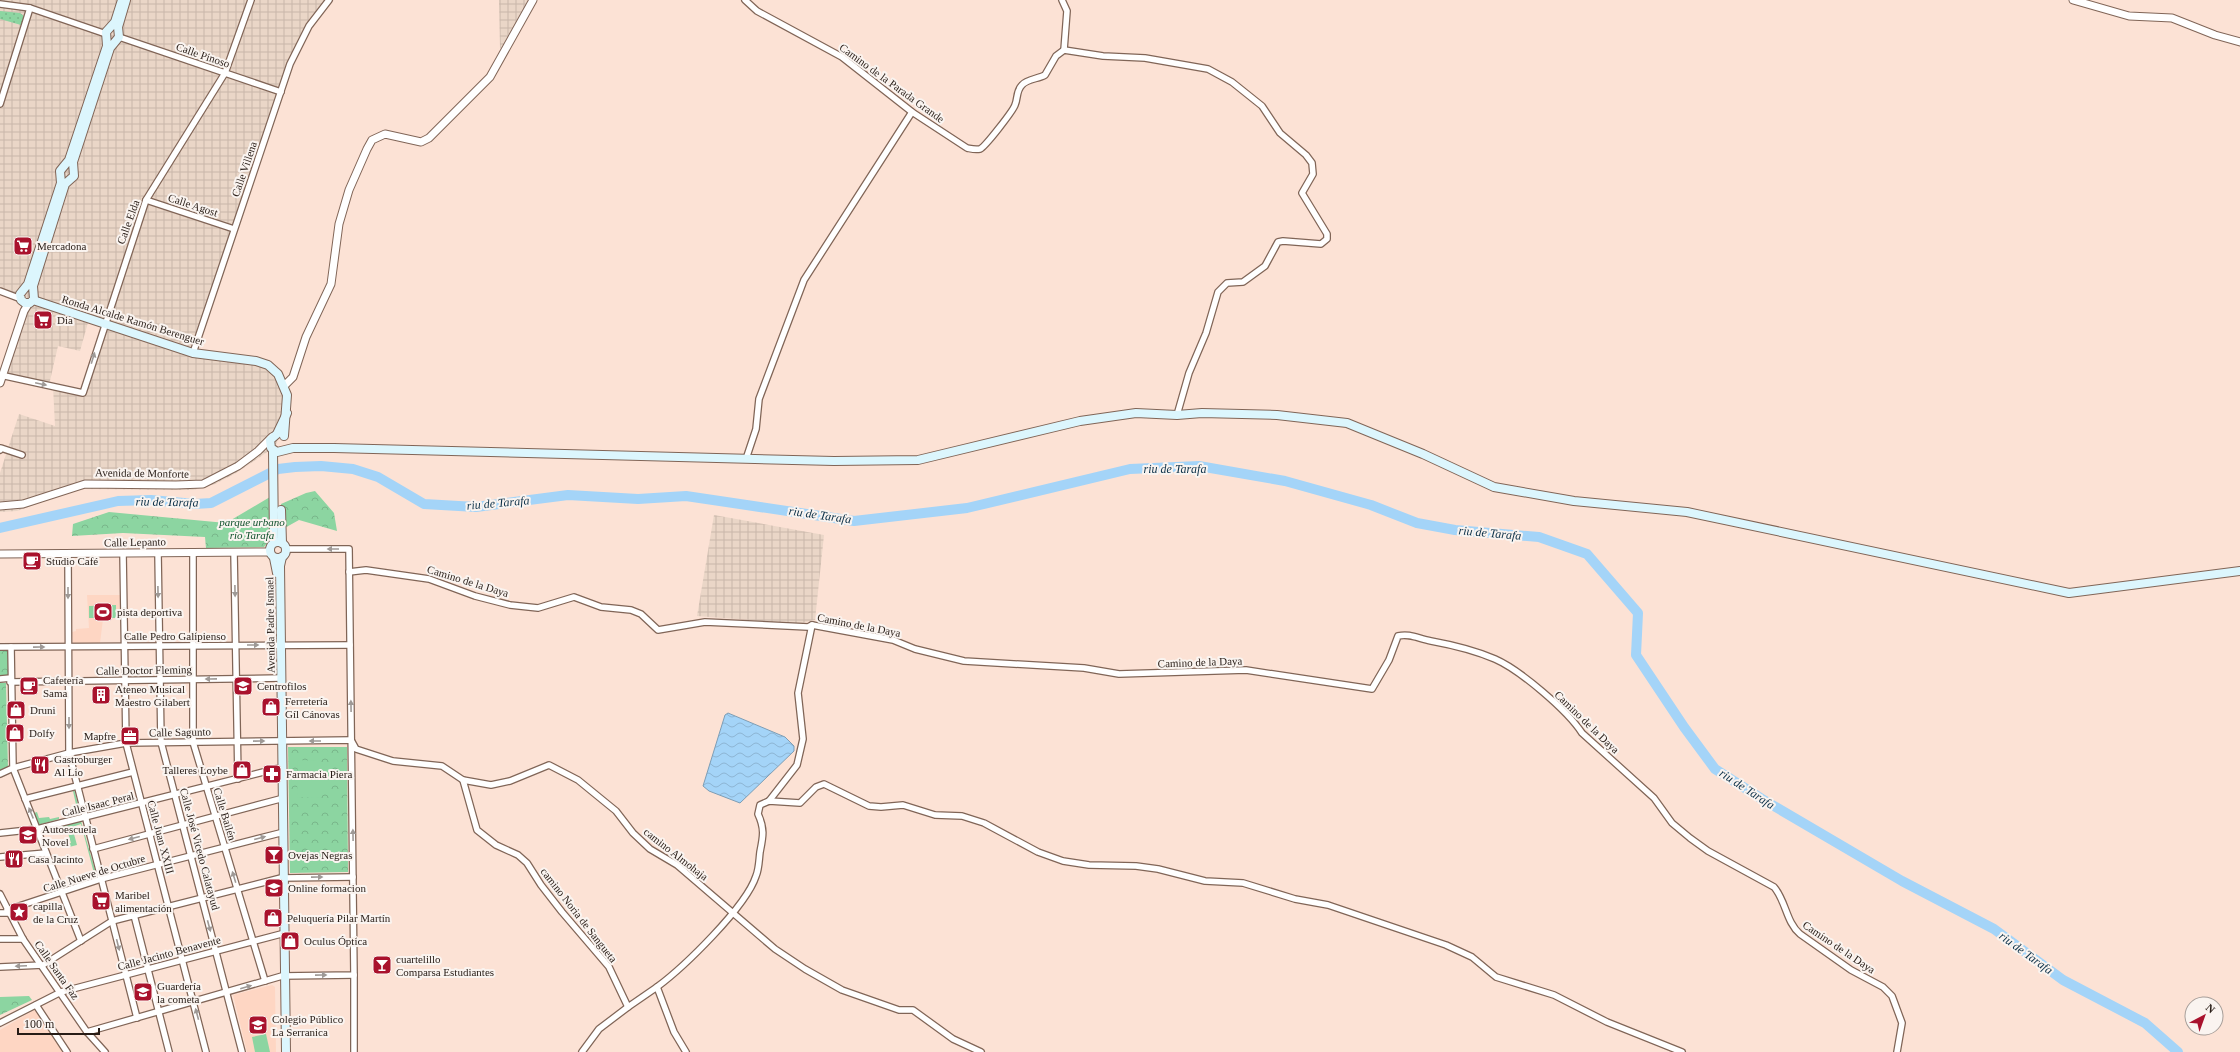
<svg xmlns="http://www.w3.org/2000/svg" width="2240" height="1052" viewBox="0 0 2240 1052" font-family="'Times New Roman',serif">
  <defs>
    <pattern id="industrial-grid" width="8" height="8" patternUnits="userSpaceOnUse"><rect width="8" height="8" fill="#ead6c7"/><path d="M0 4h8M4 0v8" fill="none" stroke="#c9b7aa"/></pattern>
    <pattern id="grass-dots" width="8" height="8" patternUnits="userSpaceOnUse"><rect width="8" height="8" fill="#8cd5a1"/><path d="M2 2h.1M6 6h.1" fill="none" stroke="#79b68a" stroke-width="1.8" stroke-linecap="round"/></pattern>
    <pattern id="park-crowns" width="20" height="18" patternUnits="userSpaceOnUse"><rect width="20" height="18" fill="#8cd5a1"/><path d="M2 6a3 3 0 1 1 6 0M12 15a3 3 0 1 1 6 0" fill="none" stroke="#79b68a"/></pattern>
    <pattern id="water-waves" width="16" height="10" patternUnits="userSpaceOnUse"><rect width="16" height="10" fill="#a4d4f8"/><path d="M0 5q4-4 8 0t8 0" fill="none" stroke="#8db5d4"/></pattern>
  </defs>
  <rect width="100%" height="100%" fill="#fce2d5"/>
  <g fill="url(#industrial-grid)">
    <path d="M0 0H329L296 48 193 352 268 365 284 386 282 431 276 444 266 453 236 473 215 484 193 490 84 489 70 492 17 511 0 512V473L19 414 55 426 53 386 83 393 104 324 89 319 80 351 58 346 49 385 1 375 27 299 0 290Z"/>
    <path d="M499 0H533L505 51 500 48Z"/>
    <path d="M714 515 824 535 815 620 798 624 697 616Z"/>
  </g>
  <g fill="#fed6c3">
    <path d="M87 595H120V618L103 619 100 643 73 644 72 632 76 631V629L89 628Z"/>
    <path d="M272 985 275 987 276 1052H247L233 995Z"/>
    <path d="M36 1009 64 1052H0V1030Z"/>
  </g>
  <path fill="url(#grass-dots)" d="M0 11 20 13 24 16 21 25 0 19Z"/>
  <g fill="url(#park-crowns)">
    <path d="M315 491 334 513 337 531 299 520 281 530V504L306 493Z"/>
    <path d="M270 497 271 538 264 547 206 548 205 537 123 533 72 536 73 524 109 512 226 523Z"/>
    <path d="M0 651H8V678L0 679Z"/>
    <path d="M0 683H6L8 768 0 771Z"/>
    <path d="M288 747H347L348 872 290 873Z"/>
    <path d="M29 996 32 1000 0 1015V997Z"/>
  </g>
  <g fill="#8cd5a1">
    <path d="M116 605V618H89V606Z"/>
    <path d="M298 760 321 761V798L297 797Z"/>
    <path d="M74 789 80 812 69 816 68 811 77 809 73 791H66Z"/>
    <path d="M37 812 39 818 49 817 50 819 59 817V819L38 825 34 813Z"/>
    <path d="M81 821 97 877H95L81 824 72 827 77 845 69 847 68 844 71 843 68 833 72 832 71 827 43 835 42 832Z"/>
    <path d="M266 1034 270 1052H255L252 1037Z"/>
  </g>
  <path fill="url(#water-waves)" stroke="#7e9db4" d="M728 713 785 737 794 746V751L740 803 709 791 703 786 725 715Z"/>
  <g fill="none" stroke-linecap="round" stroke-linejoin="round">
    <path stroke="#a4d4f8" stroke-width="10" d="M0 528 118 501 151 500 195 504 211 503 278 469 295 467 321 466 353 469 378 477 424 504 476 507 568 495 638 499 686 496 854 521 967 508 1130 469 1199 466 1285 481 1371 505 1417 523 1455 530 1539 537 1587 554 1638 613 1636 655 1684 727 1715 769 1762 799 1902 881 1994 929 2063 980 2145 1023 2178 1052"/>
    <defs>
      <g id="minor">
        <path d="M745 0 757 11 842 57 912 112 967 148C972 149 975 150 980 149 985 147 1013 111 1015 105 1018 98 1016 91 1022 85 1027 79 1038 79 1045 75L1056 56 1064 50 1103 56 1145 58 1208 69 1232 82 1262 106 1280 133 1306 155 1312 163 1313 174 1302 193 1327 234V239L1321 244 1283 241 1278 242 1265 266 1243 282 1227 283 1218 292 1206 333 1189 373 1177 415"/>
        <path d="M1062 0 1067 11 1064 50"/>
        <path d="M0 4 30 8 106 34"/>
        <path d="M119 37 281 92"/>
        <path d="M0 104 30 8"/>
        <path d="M146 200 234 229"/>
        <path d="M0 291 21 299"/>
        <path d="M193 353 290 64 309 26 329 0"/>
        <path d="M0 375 83 393 146 200 225 73 251 0"/>
        <path d="M0 450 1 448 22 455"/>
        <path d="M746 459 756 429 759 399 804 280 912 112"/>
        <path d="M234 552 238 779"/>
        <path d="M123 553 126 743 206 1052"/>
        <path d="M158 553 161 742 242 1052"/>
        <path d="M193 553V742L265 981"/>
        <path d="M68 554 69 753 137 1018"/>
        <path d="M349 572 366 570 429 579 475 596 510 605 538 608 574 597 601 607 631 610 641 614 658 630 705 622 808 627 812 625 893 640 915 649 964 661 1084 668 1119 674 1246 670 1372 689 1389 660 1398 636C1410 633 1419 639 1431 641 1453 645 1474 650 1495 659 1520 670 1567 710 1582 733L1654 798 1672 823 1690 838 1708 851 1774 887C1786 901 1786 922 1800 934L1851 970 1883 987 1892 996 1902 1023 1897 1052"/>
        <path d="M0 647 350 645"/>
        <path d="M0 679 11 678"/>
        <path d="M10 682 282 678"/>
        <path d="M0 774 13 768 11 647"/>
        <path d="M463 780 477 830 496 845 518 855 527 863 541 885 562 912 609 967 628 1007 657 987 674 1032 686 1052"/>
        <path d="M25 799 133 772"/>
        <path d="M769 801 797 765 803 739 798 693 812 625"/>
        <path d="M0 833 37 829 279 768"/>
        <path d="M93 849 280 799"/>
        <path d="M0 857 46 853"/>
        <path d="M0 894 23 939 87 1032 105 1052"/>
        <path d="M7 910 101 879 280 833"/>
        <path d="M0 913H9"/>
        <path d="M134 915 169 1052"/>
        <path d="M0 939H23"/>
        <path d="M81 941 13 768 69 753 126 743 351 740 356 749 393 761 442 766 463 780 491 785 510 781 549 765 578 780 616 811 633 833 650 849 677 865 775 949 805 969 842 990 899 1010H913L953 1039 981 1052"/>
        <path d="M0 967 43 965 112 921 281 878 353 877"/>
        <path d="M354 975V1052"/>
        <path d="M657 987C684 967 746 907 756 876 759 869 759 860 760 852 763 837 765 829 758 814L760 805 769 801 800 803 816 787 824 784 869 806 881 807 903 805 935 815 962 816 984 823 1038 852 1063 861 1089 865 1136 866 1158 869 1205 881 1243 883 1295 899 1328 905 1446 945 1472 957 1496 977 1554 995 1607 1022 1682 1052"/>
        <path d="M36 1005 67 1052"/>
        <path d="M0 1023 61 992 285 933"/>
        <path d="M87 1032 282 976 354 975 349 549H286"/>
        <path d="M582 1052 599 1029 628 1007"/>
      </g>
      <g id="tertiary">
        <path d="M2073 0 2129 16 2172 18 2215 35 2240 42"/>
        <path d="M0 383 24 311 29 303"/>
        <path d="M284 386 293 377 306 337 331 284 339 224 349 190 367 149 372 140 385 134 421 142 429 138 490 77 533 0"/>
        <path d="M0 506 23 504 85 484 176 485 203 484 238 466 258 451 272 437"/>
        <path d="M0 554 269 552"/>
      </g>
      <g id="secondary">
        <path d="M122 0 115 22 106 32 107 46 69 160 60 171 61 183 28 284 20 294 21 300 25 303H30L34 299 33 286 65 184 74 176 73 162 110 48 119 37 118 27 126 0"/>
        <path d="M33 300 193 353 256 361 268 365 278 374 287 395 284 436"/>
        <path d="M287 413 277 434 270 440 271 448 277 452 293 448H334L834 461 918 460 1080 421 1136 413 1177 415 1202 413 1277 415 1347 423 1423 454 1494 487 1574 501 1687 512 2069 593 2240 571"/>
        <path d="M273 451 274 542"/>
        <path d="M281 510 282 543"/>
        <circle cx="278" cy="550" r="8"/>
        <path d="M282 557 280 566 286 1052"/>
        <path d="M274 558 277 573"/>
      </g>
    </defs>
    <use href="#minor" stroke="#806557" stroke-width="8"/>
    <use href="#tertiary" stroke="#806557" stroke-width="9"/>
    <use href="#secondary" stroke="#806557" stroke-width="10"/>
    <use href="#minor" stroke="#fff" stroke-width="5.5"/>
    <use href="#tertiary" stroke="#fff" stroke-width="7"/>
    <use href="#secondary" stroke="#dcf6fd" stroke-width="8"/>
  </g>
  <defs><path id="oneway-solid" d="M-6-.8H1V-3.2L6.5 0L1 3.2V.8H-6Z"/></defs>
  <g fill="#9e9996">
    <use href="#oneway-solid" transform="translate(93 358) rotate(-73)"/>
    <use href="#oneway-solid" transform="translate(41 384) rotate(12)"/>
    <use href="#oneway-solid" transform="translate(333 549) rotate(180)"/>
    <use href="#oneway-solid" transform="translate(235 591) rotate(89)"/>
    <use href="#oneway-solid" transform="translate(158 592) rotate(89)"/>
    <use href="#oneway-solid" transform="translate(68 593) rotate(90)"/>
    <use href="#oneway-solid" transform="translate(253 645)"/>
    <use href="#oneway-solid" transform="translate(39 647) rotate(-1)"/>
    <use href="#oneway-solid" transform="translate(211 679) rotate(179)"/>
    <use href="#oneway-solid" transform="translate(351 706) rotate(-91)"/>
    <use href="#oneway-solid" transform="translate(69 723) rotate(90)"/>
    <use href="#oneway-solid" transform="translate(259 741) rotate(-1)"/>
    <use href="#oneway-solid" transform="translate(315 741) rotate(180)"/>
    <use href="#oneway-solid" transform="translate(31 813) rotate(-112)"/>
    <use href="#oneway-solid" transform="translate(353 835) rotate(-91)"/>
    <use href="#oneway-solid" transform="translate(134 838) rotate(165)"/>
    <use href="#oneway-solid" transform="translate(260 838) rotate(-15)"/>
    <use href="#oneway-solid" transform="translate(234 877) rotate(-107)"/>
    <use href="#oneway-solid" transform="translate(317 877) rotate(-1)"/>
    <use href="#oneway-solid" transform="translate(209 926) rotate(75)"/>
    <use href="#oneway-solid" transform="translate(118 945) rotate(76)"/>
    <use href="#oneway-solid" transform="translate(21 966) rotate(178)"/>
    <use href="#oneway-solid" transform="translate(321 975) rotate(-1)"/>
    <use href="#oneway-solid" transform="translate(246 987) rotate(-16)"/>
    <use href="#oneway-solid" transform="translate(197 1014) rotate(-105)"/>
  </g>
  <defs>
    <symbol id="supermarket-square" viewBox="-11 -11 22 22"><rect x="-9" y="-9" width="18" height="18" rx="4" fill="#a9122d" stroke="#faf4f0"/><path d="M-6-5.5h2.5l.6 2H6L4.5 2H-2.5L-4.4-4H-6ZM-1.5 3.2a1.3 1.3 0 1 0 .1 0ZM3 3.2a1.3 1.3 0 1 0 .1 0Z" fill="#fff"/></symbol>
    <symbol id="cafe-square" viewBox="-11 -11 22 22"><rect x="-9" y="-9" width="18" height="18" rx="4" fill="#a9122d" stroke="#faf4f0"/><path d="M-5.5-4.5H6V0H3Q3 3.5 0 3.5H-2.5Q-5.5 3.5-5.5 0ZM3-3.2v2h1.7v-2ZM-6 4.5H4V6H-6Z" fill="#fff"/></symbol>
    <symbol id="stadium-square" viewBox="-11 -11 22 22"><rect x="-9" y="-9" width="18" height="18" rx="4" fill="#a9122d" stroke="#faf4f0"/><path d="M0-5a6.5 5 0 1 0 0 10a6.5 5 0 1 0 0-10ZM-3.5-1.8h7v3.6h-7Z" fill="#fff"/></symbol>
    <symbol id="school-square" viewBox="-11 -11 22 22"><rect x="-9" y="-9" width="18" height="18" rx="4" fill="#a9122d" stroke="#faf4f0"/><path d="M0-5L7-2L0 1L-7-2ZM-4 1L0 2.5L4 1V4Q0 6-4 4Z" fill="#fff"/></symbol>
    <symbol id="building-square" viewBox="-11 -11 22 22"><rect x="-9" y="-9" width="18" height="18" rx="4" fill="#a9122d" stroke="#faf4f0"/><path d="M-4-6H4V6H1V3H-1V6H-4ZM-2.5-4.3h1.7v1.8h-1.7ZM.8-4.3h1.7v1.8H.8ZM-2.5-1h1.7V.8h-1.7ZM.8-1h1.7V.8H.8Z" fill="#fff"/></symbol>
    <symbol id="shop-square" viewBox="-11 -11 22 22"><rect x="-9" y="-9" width="18" height="18" rx="4" fill="#a9122d" stroke="#faf4f0"/><path d="M-5-2.5h2.3a2.7 3.5 0 0 1 5.4 0H5L5.5 6h-11ZM-1.5-2.5h3a1.5 2.3 0 0 0-3 0Z" fill="#fff"/></symbol>
    <symbol id="office-square" viewBox="-11 -11 22 22"><rect x="-9" y="-9" width="18" height="18" rx="4" fill="#a9122d" stroke="#faf4f0"/><path d="M-6-3h4V-5.5h4V-3h4V5H-6ZM-1-4.5V-3h2v-1.5ZM-6 0V1H6V0Z" fill="#fff"/></symbol>
    <symbol id="restaurant-square" viewBox="-11 -11 22 22"><rect x="-9" y="-9" width="18" height="18" rx="4" fill="#a9122d" stroke="#faf4f0"/><path d="M-5-6h1v4h1v-4h1v4h1v-4h1v5L-1.5 .5V6h-2V.5L-5-1ZM5-6V6H3V1.5H1.5Q1.5-4 5-6Z" fill="#fff"/></symbol>
    <symbol id="pharmacy-square" viewBox="-11 -11 22 22"><rect x="-9" y="-9" width="18" height="18" rx="4" fill="#a9122d" stroke="#faf4f0"/><path d="M-2-6h4v4h4v4h-4v4h-4v-4h-4v-4h4Z" fill="#fff"/></symbol>
    <symbol id="bar-square" viewBox="-11 -11 22 22"><rect x="-9" y="-9" width="18" height="18" rx="4" fill="#a9122d" stroke="#faf4f0"/><path d="M-6-5H6L.8 .8V4.5H3.5V6h-7V4.5H-.8V.8Z" fill="#fff"/></symbol>
    <symbol id="sight-square" viewBox="-11 -11 22 22"><rect x="-9" y="-9" width="18" height="18" rx="4" fill="#a9122d" stroke="#faf4f0"/><path d="M0-6L1.8-2.2L6-1.7L2.9 1.2L3.7 5.4L0 3.3L-3.7 5.4L-2.9 1.2L-6-1.7L-1.8-2.2Z" fill="#fff"/></symbol>
  </defs>
  <g fill-rule="evenodd">
    <use href="#supermarket-square" x="12" y="235" width="22" height="22"/>
    <use href="#supermarket-square" x="32" y="309" width="22" height="22"/>
    <use href="#cafe-square" x="21" y="550" width="22" height="22"/>
    <use href="#stadium-square" x="92" y="601" width="22" height="22"/>
    <use href="#cafe-square" x="18" y="675" width="22" height="22"/>
    <use href="#school-square" x="232" y="675" width="22" height="22"/>
    <use href="#building-square" x="90" y="684" width="22" height="22"/>
    <use href="#shop-square" x="260" y="696" width="22" height="22"/>
    <use href="#shop-square" x="5" y="699" width="22" height="22"/>
    <use href="#shop-square" x="4" y="722" width="22" height="22"/>
    <use href="#office-square" x="119" y="725" width="22" height="22"/>
    <use href="#restaurant-square" x="29" y="754" width="22" height="22"/>
    <use href="#shop-square" x="231" y="759" width="22" height="22"/>
    <use href="#pharmacy-square" x="261" y="763" width="22" height="22"/>
    <use href="#school-square" x="17" y="824" width="22" height="22"/>
    <use href="#bar-square" x="263" y="844" width="22" height="22"/>
    <use href="#restaurant-square" x="3" y="848" width="22" height="22"/>
    <use href="#school-square" x="263" y="877" width="22" height="22"/>
    <use href="#supermarket-square" x="90" y="890" width="22" height="22"/>
    <use href="#sight-square" x="8" y="901" width="22" height="22"/>
    <use href="#shop-square" x="262" y="907" width="22" height="22"/>
    <use href="#shop-square" x="279" y="930" width="22" height="22"/>
    <use href="#bar-square" x="371" y="954" width="22" height="22"/>
    <use href="#school-square" x="132" y="981" width="22" height="22"/>
    <use href="#school-square" x="247" y="1014" width="22" height="22"/>
  </g>
  <g text-anchor="middle" stroke-width="4" stroke-linejoin="round" paint-order="stroke">
    <g font-size="11" fill="#271c16" stroke="#faf4f0">
      <text transform="translate(203 55) rotate(19)" y="4">Calle Pinoso</text>
      <text transform="translate(892 83) rotate(36)" y="4">Camino de la Parada Grande</text>
      <text transform="translate(244 169) rotate(-71)" y="4">Calle Villena</text>
      <text transform="translate(193 205) rotate(18)" y="4">Calle Agost</text>
      <text transform="translate(128 222) rotate(-70)" y="4">Calle Elda</text>
      <text transform="translate(133 320) rotate(17)" y="4">Ronda Alcalde Ramón Berenguer</text>
      <text transform="translate(142 473) rotate(1)" y="4">Avenida de Monforte</text>
      <text transform="translate(135 542) rotate(-1)" y="4">Calle Lepanto</text>
      <text transform="translate(468 581) rotate(17)" y="4">Camino de la Daya</text>
      <text transform="translate(270 625) rotate(-91)" y="4">Avenida Padre Ismael</text>
      <text transform="translate(859 625) rotate(11)" y="4">Camino de la Daya</text>
      <text x="175" y="640">Calle Pedro Galipienso</text>
      <text transform="translate(1200 662) rotate(-2)" y="4">Camino de la Daya</text>
      <text transform="translate(144 670) rotate(-1)" y="4">Calle Doctor Fleming</text>
      <text transform="translate(1587 722) rotate(44)" y="4">Camino de la Daya</text>
      <text transform="translate(180 732) rotate(-1)" y="4">Calle Sagunto</text>
      <text transform="translate(98 804) rotate(-14)" y="4">Calle Isaac Peral</text>
      <text transform="translate(225 814) rotate(73)" y="4">Calle Bailén</text>
      <text transform="translate(161 837) rotate(75)" y="4">Calle Juan XXIII</text>
      <text transform="translate(200 849) rotate(75)" y="4">Calle José Vicedo Calatayud</text>
      <text transform="translate(676 854) rotate(38)" y="4">camino Almohaja</text>
      <text transform="translate(94 873) rotate(-17)" y="4">Calle Nueve de Octubre</text>
      <text transform="translate(579 915) rotate(52)" y="4">camino Noria de Sangueta</text>
      <text transform="translate(1839 947) rotate(34)" y="4">Camino de la Daya</text>
      <text transform="translate(169 953) rotate(-15)" y="4">Calle Jacinto Benavente</text>
      <text transform="translate(57 970) rotate(55)" y="4">Calle Santa Faz</text>
    </g>
    <g font-size="11" fill="#271c16" stroke="#faf4f0" text-anchor="start">
      <text x="37" y="250">Mercadona</text>
      <text x="57" y="324">Dia</text>
      <text x="46" y="565">Studio Café</text>
      <text x="117" y="616">pista deportiva</text>
      <text x="43" y="684">Cafetería<tspan x="43" dy="13">Sama</tspan></text>
      <text x="257" y="690">Centrofilos</text>
      <text x="115" y="693">Ateneo Musical<tspan x="115" dy="13">Maestro Gilabert</tspan></text>
      <text x="285" y="705">Ferretería<tspan x="285" dy="13">Gíl Cánovas</tspan></text>
      <text x="30" y="714">Druni</text>
      <text x="29" y="737">Dolfy</text>
      <text x="116" y="740" text-anchor="end">Mapfre</text>
      <text x="54" y="763">Gastroburger<tspan x="54" dy="13">Al Lio</tspan></text>
      <text x="228" y="774" text-anchor="end">Talleres Loybe</text>
      <text x="286" y="778">Farmacia Piera</text>
      <text x="42" y="833">Autoescuela<tspan x="42" dy="13">Novel</tspan></text>
      <text x="288" y="859">Ovejas Negras</text>
      <text x="28" y="863">Casa Jacinto</text>
      <text x="288" y="892">Online formacion</text>
      <text x="115" y="899">Maribel<tspan x="115" dy="13">alimentación</tspan></text>
      <text x="33" y="910">capilla<tspan x="33" dy="13">de la Cruz</tspan></text>
      <text x="287" y="922">Peluquería Pilar Martín</text>
      <text x="304" y="945">Oculus Óptica</text>
      <text x="396" y="963">cuartelillo<tspan x="396" dy="13">Comparsa Estudiantes</tspan></text>
      <text x="157" y="990">Guardería<tspan x="157" dy="13">la cometa</tspan></text>
      <text x="272" y="1023">Colegio Público<tspan x="272" dy="13">La Serranica</tspan></text>
    </g>
    <g font-size="11" font-style="italic" fill="#0c4e29" stroke="#faf4f0">
      <text x="252" y="526">parque urbano<tspan x="252" dy="13">río Tarafa</tspan></text>
    </g>
    <g font-size="12" font-style="italic" fill="#0a2f47" stroke="#faf4f0">
      <text x="1175" y="473">riu de Tarafa</text>
      <text transform="translate(167 502) rotate(1)" y="4">riu de Tarafa</text>
      <text transform="translate(498 503) rotate(-5)" y="4">riu de Tarafa</text>
      <text transform="translate(820 515) rotate(8)" y="4">riu de Tarafa</text>
      <text transform="translate(1490 533) rotate(5)" y="4">riu de Tarafa</text>
      <text transform="translate(1747 789) rotate(33)" y="4">riu de Tarafa</text>
      <text transform="translate(2026 953) rotate(36)" y="4">riu de Tarafa</text>
    </g>
  </g>
  <g transform="translate(2204 1016) rotate(41)"><circle r="19" fill="#faf4f0" stroke="#a69e99"/>
  <path d="M0-3L7 15L0 10L-7 15Z" fill="#a9122d"/>
  <text y="-6" font-size="11" font-weight="bold" text-anchor="middle" fill="#271c16">N</text>
  </g>
  <path d="M18 1028v6h81v-6" fill="none" stroke="#271c16" stroke-width="2"/>
  <text x="24" y="1028" font-size="12" fill="#271c16" stroke="#faf4f0" stroke-width="3" paint-order="stroke">100 m</text>
</svg>
